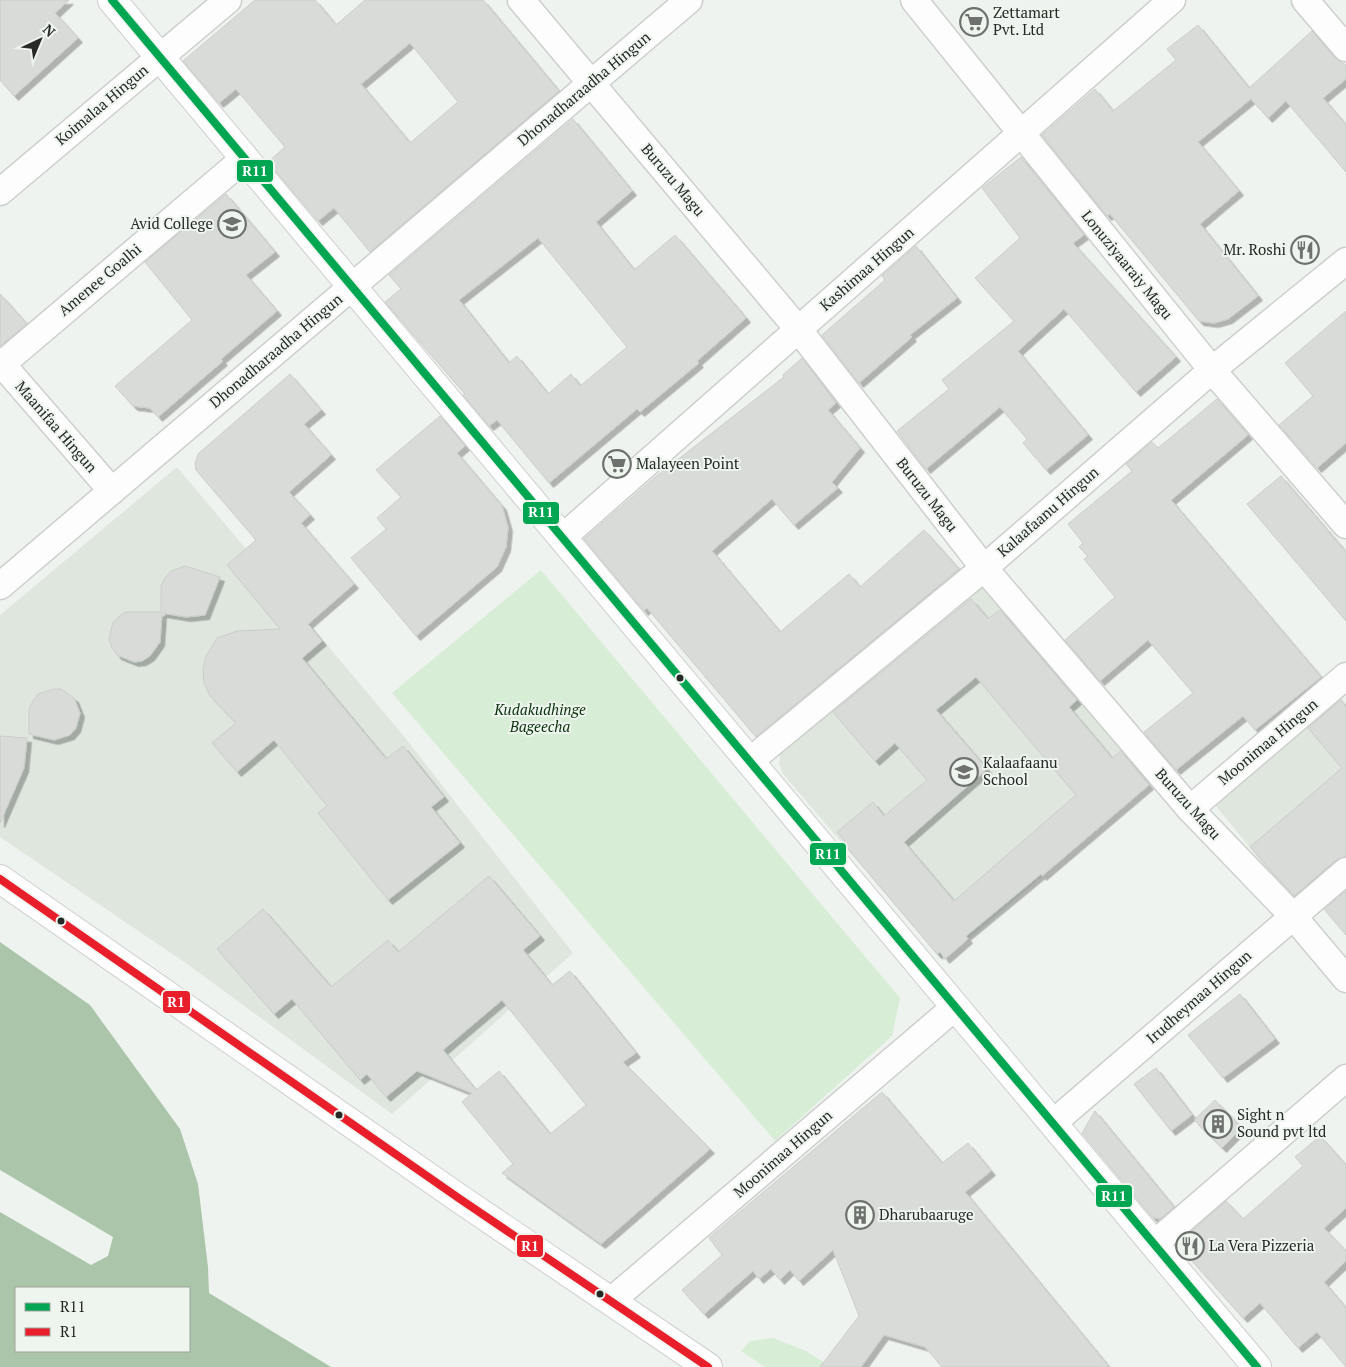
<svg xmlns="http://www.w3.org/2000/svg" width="1346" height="1367" viewBox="0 0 1346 1367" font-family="'PT Serif',serif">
  <defs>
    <filter id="shadow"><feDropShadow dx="4.5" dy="4.5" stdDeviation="0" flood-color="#0004"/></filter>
  </defs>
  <rect width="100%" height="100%" fill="#eff3ef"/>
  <g fill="#dee6de">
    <path d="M177 467 403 735 573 953 392 1114 187 964 0 837V615Z"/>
    <path d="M983 579 1155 780 943 961 783 774 779 764 781 752Z"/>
    <path d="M1338 695 1346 703V856L1293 900 1211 800Z"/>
  </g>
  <g fill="#d7edd6">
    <path d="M541 570 900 998 892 1036 775 1141 392 693Z"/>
    <path d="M773 1338 806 1351 831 1367H765L741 1351 750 1341Z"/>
  </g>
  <path fill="#aac5a9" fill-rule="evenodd" d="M0 942 90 1005 180 1129 198 1184 208 1267 209 1293 331 1367H0ZM16 1288H189V1351H16Z"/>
  <path fill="#eff3ef" d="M0 1170 113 1237 108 1256 91 1265 0 1212Z"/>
  <g fill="#d8dbd8" stroke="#cbcecb" fill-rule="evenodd" filter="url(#shadow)">
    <path d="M0 0H69L55 13 78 38 14 96 0 80Z"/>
    <path d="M255 0H315L336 25 365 0H483L559 91 370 252 334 208 318 221 268 162 285 147 236 89 219 103 183 61ZM410 43 458 102 410 143 361 84Z"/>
    <path d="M1198 25 1249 88 1312 31 1335 58 1346 65V79L1323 98 1346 125V172L1286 101 1268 118 1251 99 1198 142 1239 191 1200 224 1258 296 1228 319 1214 323 1199 321 1110 214 1107 216 1042 135 1095 89 1113 111 1176 60 1167 49Z"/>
    <path d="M573 119 632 191 596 222 634 270 675 235 746 318 697 361 699 363 640 412 637 409 549 483 497 420 489 426 463 395 465 394 385 302 401 289 389 275ZM538 238 627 347 580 386 571 374 548 394 517 356 509 363 459 300Z"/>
    <path d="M1021 157 1084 235 1073 243 1176 357 1136 392 1064 309 1018 351 1088 435 1046 470 1023 443 1027 439 1000 407 926 469 897 431 949 389 942 380 1014 321 975 278 1020 238 982 188Z"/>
    <path d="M226 194 275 252 246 275 277 311 221 359 223 361 158 417 150 408 133 406 115 386 192 320 145 262Z"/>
    <path d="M916 246 957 298 910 335 912 337 859 383 822 335 885 280 882 276Z"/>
    <path d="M0 294 27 324 0 346Z"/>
    <path d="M1346 311V443L1317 468 1279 425 1313 396 1285 363Z"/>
    <path d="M802 358 836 403 828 410 860 448 832 482 838 488 794 525 772 499 712 551 780 632 849 574 860 587 924 530 959 569 756 737 647 608 644 611 584 539 654 478 784 377 783 375Z"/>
    <path d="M290 374 321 410 304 424 331 455 289 492 310 515 301 523 354 584 308 624 322 641 302 658 386 759 403 746 444 797 431 807 460 843 388 900 318 813 327 806 274 740 237 772 212 743 236 723 210 696 204 683 203 669 206 656 217 638 237 631 280 629 227 565 256 540 196 470 195 464 198 454Z"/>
    <path d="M1217 399 1248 435 1171 500 1321 677 1255 730 1243 716 1176 770 1144 732 1193 693 1148 640 1100 681 1065 640 1115 597 1084 559 1088 556 1079 547 1083 543 1068 524 1132 471 1126 464 1152 442 1158 448Z"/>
    <path d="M440 416 465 446 457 453 502 506 508 527 506 547 497 567 416 636 351 558 386 529 377 518 401 497 376 470Z"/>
    <path d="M1281 476 1346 552V621L1247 504Z"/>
    <path d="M185 566 220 577 205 615 186 617 162 613 160 642 150 656 142 661 134 662 117 655 112 648 109 639 113 622 125 612H161V586L165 578 171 571Z"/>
    <path d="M971 599 988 619 1000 610 1077 700 1069 707 1112 758 1121 751 1149 785 1042 876 1041 874 966 936 968 939 945 959 940 952 937 954 843 843 845 841 837 832 873 802 884 816 927 780 895 743 875 761 833 712ZM976 677 1076 795 954 901 904 842 987 769 936 710Z"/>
    <path d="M53 689H61L74 698 80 713 76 728 70 735 54 740 29 734V709L33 701 38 694Z"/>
    <path d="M1341 700 1346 707V856L1336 860 1294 896 1250 847 1342 768 1308 728Z"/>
    <path d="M0 736 27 738 24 768 0 823Z"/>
    <path d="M489 876 540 936 523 950 552 985 570 971 636 1053 623 1062 710 1149 601 1244 502 1173 513 1164 462 1102 472 1093 417 1071 386 1097 367 1074 360 1080 292 999 274 1014 217 949 263 909 331 987 388 940 398 952ZM502 1000 586 1105 550 1134 499 1071 476 1090 443 1050Z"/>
    <path d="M1346 891V935L1324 909Z"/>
    <path d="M1240 994 1275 1039 1223 1078 1188 1035Z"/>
    <path d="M1156 1068 1192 1115 1171 1131 1134 1084Z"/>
    <path d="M882 1092 942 1163 968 1143 991 1171 965 1192 1109 1367H942L925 1347 884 1335 861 1367H820L859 1316 833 1250 799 1281 790 1270 780 1280 771 1269 759 1279 753 1271 704 1314 682 1290 722 1255 709 1238Z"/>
    <path d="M1215 1100 1242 1128 1222 1148 1194 1120Z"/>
    <path d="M1095 1111 1174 1207 1160 1219 1152 1217 1082 1133Z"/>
    <path d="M1320 1136 1346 1165V1208L1324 1228 1346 1251V1261L1324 1282 1346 1308V1367L1317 1332 1298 1348 1260 1303 1243 1318 1177 1244 1226 1201 1243 1219 1303 1166 1295 1157Z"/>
  </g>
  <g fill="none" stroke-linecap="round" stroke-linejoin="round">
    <defs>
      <g id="street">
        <path d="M521 0 798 329 984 568 1190 809 1293 916 1346 979"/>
        <path d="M914 0 1212 370 1346 525"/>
        <path d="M1305 0 1346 48"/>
        <path d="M0 192 228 0"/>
        <path d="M0 362 112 491"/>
        <path d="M2 364 245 158"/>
        <path d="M562 538 1172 0"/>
        <path d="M0 586 689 0"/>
        <path d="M750 761 984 568 1212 370 1346 261"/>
        <path d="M1190 809 1346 676"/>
        <path d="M1053 1123 1346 871"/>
        <path d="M1154 1244 1346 1078"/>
        <path d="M611 1301 955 1007"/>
      </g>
      <path id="secondary" d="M112 0 1257 1367"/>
      <path id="primary" d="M0 879 460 1199 708 1367"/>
    </defs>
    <use href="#street" stroke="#cdcfcd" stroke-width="29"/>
    <use href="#secondary" stroke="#cdcfcd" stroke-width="30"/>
    <use href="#primary" stroke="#cdcfcd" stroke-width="30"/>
    <use href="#street" stroke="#fdfdfd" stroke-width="26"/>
    <use href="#secondary" stroke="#fdfdfd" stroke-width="28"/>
    <use href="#primary" stroke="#fdfdfd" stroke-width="28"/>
    <defs>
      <path id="bus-1" d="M112 0 1257 1367"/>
      <path id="bus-2" d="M0 879 460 1199 708 1367"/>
    </defs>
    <use href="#bus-1" stroke="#eef4ee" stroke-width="11"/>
    <use href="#bus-2" stroke="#eef4ee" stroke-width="11"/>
    <use href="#bus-1" stroke="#00a651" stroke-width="8"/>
    <use href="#bus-2" stroke="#e91e2b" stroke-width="8"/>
  </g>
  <defs>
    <symbol id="supermarket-ring" viewBox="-11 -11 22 22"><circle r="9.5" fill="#eef4ee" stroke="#6d706d" stroke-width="1.5"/><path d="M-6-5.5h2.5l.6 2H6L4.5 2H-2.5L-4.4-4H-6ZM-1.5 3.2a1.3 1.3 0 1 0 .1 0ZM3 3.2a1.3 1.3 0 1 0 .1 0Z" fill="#6d706d"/></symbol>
    <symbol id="university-ring" viewBox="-11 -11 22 22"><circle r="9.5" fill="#eef4ee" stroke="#6d706d" stroke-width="1.5"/><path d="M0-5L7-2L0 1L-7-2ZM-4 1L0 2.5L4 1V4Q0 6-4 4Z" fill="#6d706d"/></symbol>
    <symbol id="restaurant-ring" viewBox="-11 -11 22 22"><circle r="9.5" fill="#eef4ee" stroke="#6d706d" stroke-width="1.5"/><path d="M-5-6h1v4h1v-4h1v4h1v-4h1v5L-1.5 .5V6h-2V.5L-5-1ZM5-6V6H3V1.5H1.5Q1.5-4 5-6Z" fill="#6d706d"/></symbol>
    <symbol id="school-ring" viewBox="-11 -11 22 22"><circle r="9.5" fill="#eef4ee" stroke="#6d706d" stroke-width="1.5"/><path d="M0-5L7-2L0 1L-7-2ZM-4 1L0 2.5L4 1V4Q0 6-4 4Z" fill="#6d706d"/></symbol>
    <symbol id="building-ring" viewBox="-11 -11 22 22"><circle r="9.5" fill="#eef4ee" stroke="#6d706d" stroke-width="1.5"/><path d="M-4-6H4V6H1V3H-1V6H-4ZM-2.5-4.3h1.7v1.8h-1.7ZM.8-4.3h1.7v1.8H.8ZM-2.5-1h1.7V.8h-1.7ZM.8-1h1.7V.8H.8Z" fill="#6d706d"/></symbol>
  </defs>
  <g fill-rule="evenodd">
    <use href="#supermarket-ring" x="958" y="6" width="32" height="32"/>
    <use href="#university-ring" x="216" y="208" width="32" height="32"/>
    <use href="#restaurant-ring" x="1289" y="234" width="32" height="32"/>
    <use href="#supermarket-ring" x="601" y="448" width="32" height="32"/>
    <use href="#school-ring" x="948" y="756" width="32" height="32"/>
    <use href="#building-ring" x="1202" y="1108" width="32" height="32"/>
    <use href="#building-ring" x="844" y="1199" width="32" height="32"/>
    <use href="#restaurant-ring" x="1174" y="1230" width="32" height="32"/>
  </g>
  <g fill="#272927" stroke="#eef4ee" stroke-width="2">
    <circle cx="680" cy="678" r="4.5"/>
    <circle cx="61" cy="921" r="4.5"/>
    <circle cx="339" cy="1115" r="4.5"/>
    <circle cx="600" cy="1294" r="4.5"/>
  </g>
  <g text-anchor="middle" stroke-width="4" stroke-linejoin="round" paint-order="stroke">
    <g font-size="15" fill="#272927" stroke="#eef4ee" text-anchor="start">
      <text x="993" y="18">Zettamart<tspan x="993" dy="17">Pvt. Ltd</tspan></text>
      <text x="213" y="229" text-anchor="end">Avid College</text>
      <text x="1286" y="255" text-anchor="end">Mr. Roshi</text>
      <text x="636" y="469">Malayeen Point</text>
      <text x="983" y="768">Kalaafaanu<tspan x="983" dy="17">School</tspan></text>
      <text x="1237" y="1120">Sight n<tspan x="1237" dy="17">Sound pvt ltd</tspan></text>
      <text x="879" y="1220">Dharubaaruge</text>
      <text x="1209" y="1251">La Vera Pizzeria</text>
    </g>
    <g font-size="15" fill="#272927" stroke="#eef4ee">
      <text transform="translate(584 89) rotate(-40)" y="5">Dhonadharaadha Hingun</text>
      <text transform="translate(102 105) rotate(-40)" y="5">Koimalaa Hingun</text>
      <text transform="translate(673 180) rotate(50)" y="5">Buruzu Magu</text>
      <text transform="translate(1127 265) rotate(51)" y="5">Lonuziyaaraiy Magu</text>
      <text transform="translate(867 269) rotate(-41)" y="5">Kashimaa Hingun</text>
      <text transform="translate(100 280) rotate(-40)" y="5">Amenee Goalhi</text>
      <text transform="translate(276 351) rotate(-40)" y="5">Dhonadharaadha Hingun</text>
      <text transform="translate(56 427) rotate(49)" y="5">Maanifaa Hingun</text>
      <text transform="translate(927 495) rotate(52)" y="5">Buruzu Magu</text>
      <text transform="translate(1048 512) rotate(-41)" y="5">Kalaafaanu Hingun</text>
      <text transform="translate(1268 742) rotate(-40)" y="5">Moonimaa Hingun</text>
      <text transform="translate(1188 804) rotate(48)" y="5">Buruzu Magu</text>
      <text transform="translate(1199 997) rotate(-41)" y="5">Irudheymaa Hingun</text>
      <text transform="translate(783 1154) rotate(-41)" y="5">Moonimaa Hingun</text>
    </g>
    <g font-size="15" font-style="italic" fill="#0a330d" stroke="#eef4ee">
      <text x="540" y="715">Kudakudhinge<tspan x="540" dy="17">Bageecha</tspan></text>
    </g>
  </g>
  <g stroke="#eef4ee" stroke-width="2">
    <rect x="236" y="159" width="38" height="24" rx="5" fill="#00a651"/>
    <rect x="522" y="501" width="38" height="24" rx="5" fill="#00a651"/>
    <rect x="809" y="842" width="38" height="24" rx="5" fill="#00a651"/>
    <rect x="162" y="990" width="29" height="24" rx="5" fill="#e91e2b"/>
    <rect x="1095" y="1184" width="38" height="24" rx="5" fill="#00a651"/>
    <rect x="516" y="1234" width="28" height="24" rx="5" fill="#e91e2b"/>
  </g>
  <g font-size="14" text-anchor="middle" font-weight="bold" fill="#fff">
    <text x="255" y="176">R11</text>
    <text x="541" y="517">R11</text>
    <text x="828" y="859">R11</text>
    <text x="176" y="1007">R1</text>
    <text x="1114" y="1201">R11</text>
    <text x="530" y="1251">R1</text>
  </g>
  <rect x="15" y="1287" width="175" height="65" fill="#eef4ee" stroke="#9ea39e"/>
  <rect x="25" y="1303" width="25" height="8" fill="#00a651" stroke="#9ea39e"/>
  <text x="60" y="1312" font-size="15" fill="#272927">R11</text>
  <rect x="25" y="1328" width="25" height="8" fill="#e91e2b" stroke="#9ea39e"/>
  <text x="60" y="1337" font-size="15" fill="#272927">R1</text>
  <g transform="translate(40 40) rotate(44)" stroke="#eef4ee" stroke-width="4" paint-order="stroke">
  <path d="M0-4L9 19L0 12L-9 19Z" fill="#272927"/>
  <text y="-8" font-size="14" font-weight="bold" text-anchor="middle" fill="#272927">N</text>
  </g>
</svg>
